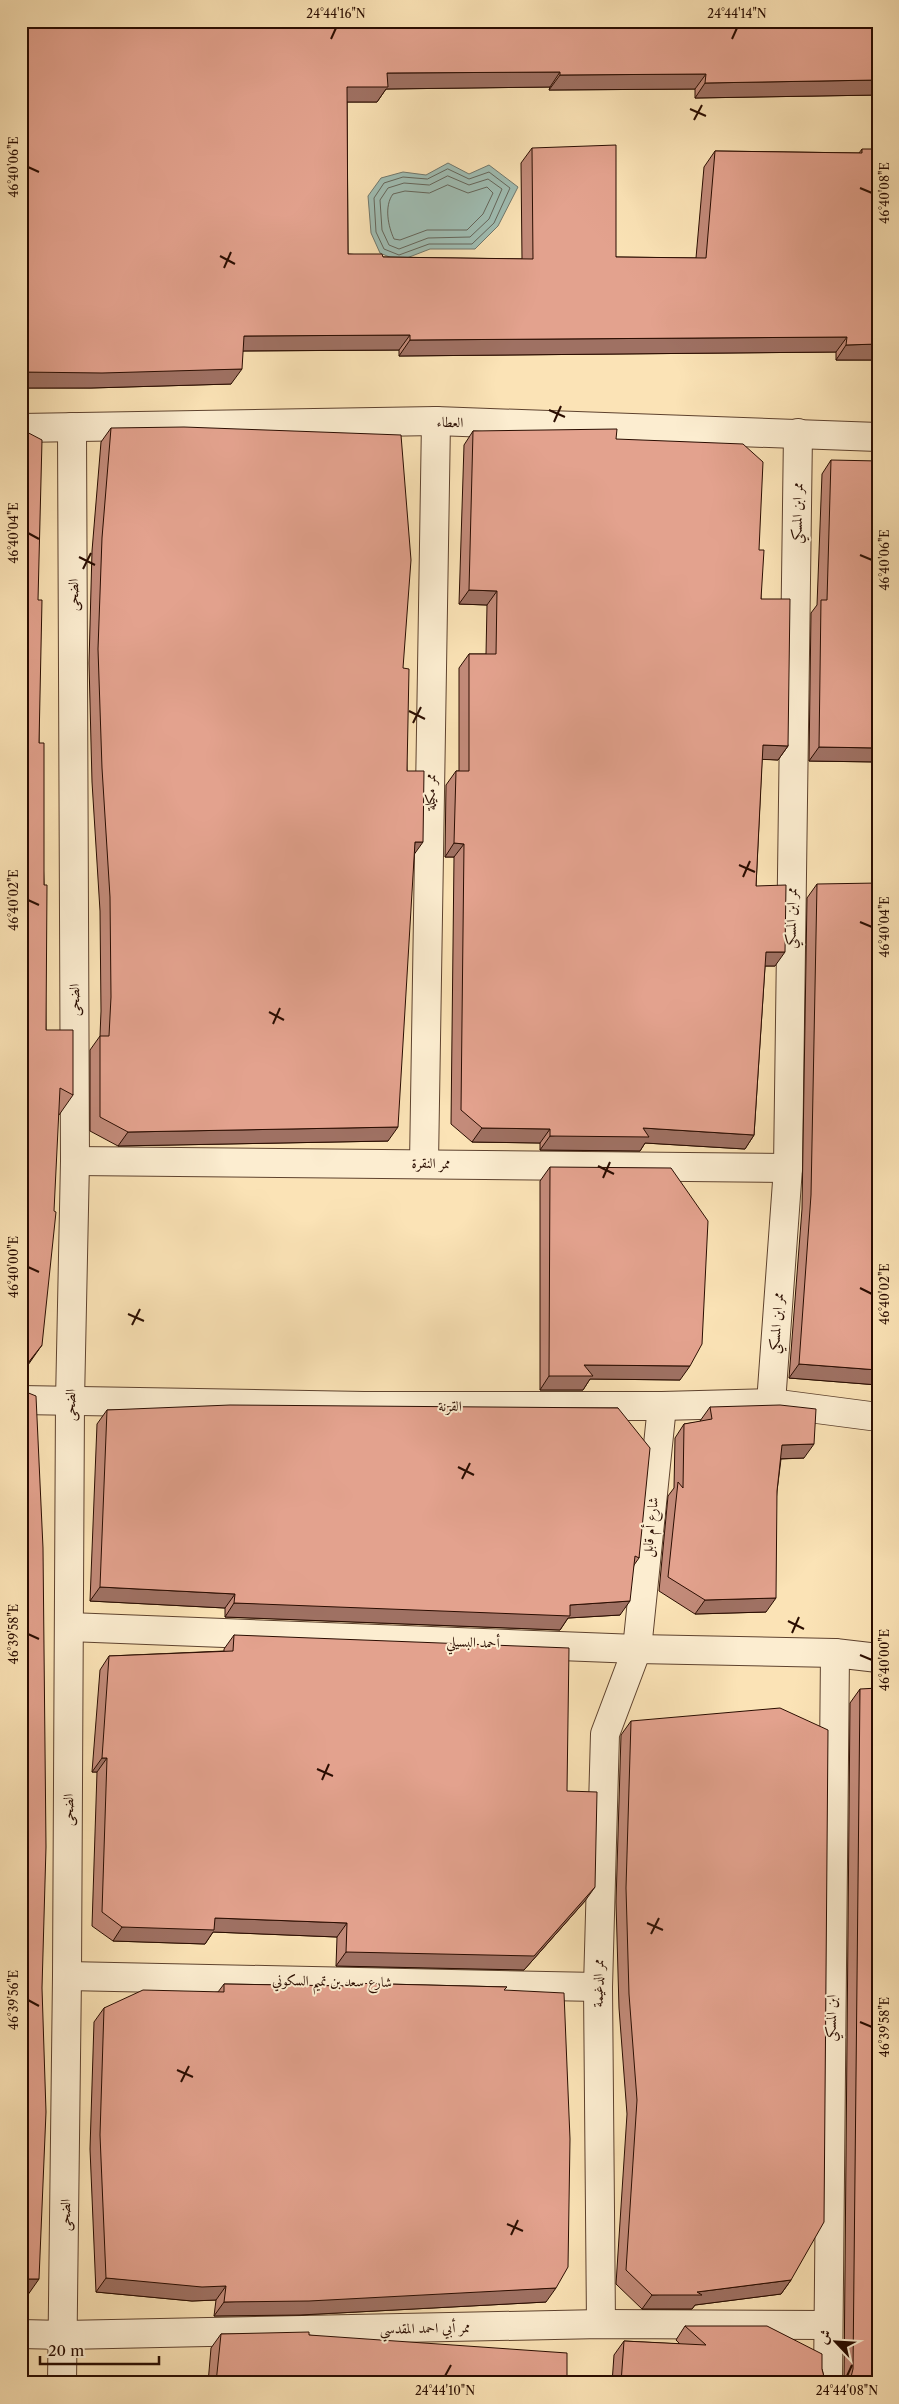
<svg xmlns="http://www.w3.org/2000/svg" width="899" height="2404" viewBox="0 0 899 2404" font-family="'Libre Caslon Text',Amiri,serif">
  <rect width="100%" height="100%" fill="#fbe3b6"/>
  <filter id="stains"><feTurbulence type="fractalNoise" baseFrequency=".004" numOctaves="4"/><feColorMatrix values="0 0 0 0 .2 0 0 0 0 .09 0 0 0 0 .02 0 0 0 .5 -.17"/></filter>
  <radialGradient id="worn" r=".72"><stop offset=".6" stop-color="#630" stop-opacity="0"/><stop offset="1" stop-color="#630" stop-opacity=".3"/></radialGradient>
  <path fill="#9fbdb3" stroke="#70776c" d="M448 163 469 174 489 165 518 187 498 226 475 249H430L399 261 380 253 371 233 368 196 381 178 403 172 426 175Z"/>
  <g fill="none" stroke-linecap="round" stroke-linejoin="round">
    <g stroke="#64655a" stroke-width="1">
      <path d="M448 169 469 179 489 172 510 188 494 223 472 244H429L399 255 384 249 376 232 374 198 384 183 403 177 427 179Z"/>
      <path d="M448 176 469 185 488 179 502 189 489 219 470 237 428 238 399 249 389 245 382 230 380 200 388 188 404 183 429 185Z"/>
      <path d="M448 185 468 193 487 187 493 193 483 214 467 230H427L400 240 394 239C388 226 384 206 393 194L405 191 429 193Z"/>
    </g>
    <defs>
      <g id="street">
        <path d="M21 428 436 421 878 437"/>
        <path d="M75 1161 788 1168"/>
        <path d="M424 1163 436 421"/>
        <path d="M21 1400 364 1406H662L771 1403 878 1417"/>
        <path d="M771 1403 788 1168 798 433"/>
        <path d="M69 1627 637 1649 835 1653 878 1658"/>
        <path d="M67 1976 598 1987"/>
        <path d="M601 2324 598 1987 605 1734 637 1649 662 1406"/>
        <path d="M21 2334 64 2335 601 2324 828 2325"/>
        <path d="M62 2383 67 1976 70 1401 75 1161 72 427"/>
        <path d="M828 2383 835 1653"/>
      </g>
    </defs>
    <use href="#street" stroke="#5e422e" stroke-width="30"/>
    <use href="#street" stroke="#fcedd0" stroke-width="28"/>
  </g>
  <g fill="#c38b7a" stroke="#2a0d01">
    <path d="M21 21H878V95L695 98V89L549 90 550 87 386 89 377 102H347L348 254 383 257 522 259 521 163 532 148 616 257 696 258 704 167 715 151 859 153 862 149 878 360H836V352L399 356V350L243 351 231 384 91 388H21Z"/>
    <path d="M111 428 403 668 407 771 414 855 388 1141 118 1146 90 1131V1050L100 1036 101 1011 100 911 92 782 89 663 92 551 101 442Z"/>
    <path d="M473 431 616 439 759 550 761 599 788 746 778 760 762 759 756 886 775 966H765L754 1135 745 1149 645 1143 640 1151 540 1150V1143L472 1142 451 1124 454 857H445L446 785 456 771H459V668L469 654H486L487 605 459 604 464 445Z"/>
    <path d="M831 460 878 762 809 761 811 613 817 605 822 474Z"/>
    <path d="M38 600 39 743 44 885 46 1030 73 1095 59 1115H58L28 1365Z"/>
    <path d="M817 884 878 1385 789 1378 802 1209 807 898Z"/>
    <path d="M550 1167 680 1380 590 1379 583 1390H540V1181Z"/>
    <path d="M710 1407 804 1458 781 1459 777 1491 766 1612 695 1614 659 1591 668 1496 674 1488 675 1438 684 1424 700 1422V1421Z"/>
    <path d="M618 1408 639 1558 634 1565 620 1615 568 1618 560 1630 225 1617V1608L90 1601 97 1424 107 1410Z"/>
    <path d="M234 1635 567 1791 585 1901 524 1970 336 1966 337 1937 213 1932 205 1944 113 1941 92 1926 97 1772H92L100 1670 109 1656 224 1651V1649Z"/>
    <path d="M860 1689 878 2383H844L850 1703Z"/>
    <path d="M631 1721 791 2280 781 2294 695 2305 692 2309H642L616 2284 627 2114 619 2008 616 1902 621 1735Z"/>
    <path d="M346 1983 507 1987 504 1990 546 2302 300 2315 214 2316 216 2300 192 2301 96 2292 90 2149 94 2022 104 2008 218 1992 224 1984 344 1986Z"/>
    <path d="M685 2326 822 2369 824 2377 829 2382 831 2383H612L614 2355 624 2341 680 2344 676 2340Z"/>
    <path d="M221 2334 309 2335 567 2383H208L211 2348Z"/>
  </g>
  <g fill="#9f7163" stroke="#2a0d01">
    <path d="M560 72 550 87 386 89 377 102H337L347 87 387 73Z"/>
    <path d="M706 74 695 89 549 90 560 75Z"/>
    <path d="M878 80V95L695 98 705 83Z"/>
    <path d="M410 335 399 350 233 351 244 336Z"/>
    <path d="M847 337 836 352 399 356 410 340Z"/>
    <path d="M878 344V360H836L846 345Z"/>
    <path d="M242 369 231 384 91 388H21V372Z"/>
    <path d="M469 590 497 591 487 605 459 604Z"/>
    <path d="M763 745 788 746 778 760 753 759Z"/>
    <path d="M819 747 878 748V762L809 761Z"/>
    <path d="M415 842H423L413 856Z"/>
    <path d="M454 843 464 844 454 857H445Z"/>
    <path d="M766 952H785L775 966H756Z"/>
    <path d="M398 1127 388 1141 118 1146 128 1132Z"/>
    <path d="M482 1128 550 1129 540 1143 472 1142Z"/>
    <path d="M643 1128 754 1135 745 1149 645 1143 640 1151 540 1150 550 1136Z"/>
    <path d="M42 1345 28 1365 21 1374V1372Z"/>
    <path d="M799 1364 878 1370V1385L789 1378Z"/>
    <path d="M584 1365 690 1366 680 1380 590 1379 583 1390H540L549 1376Z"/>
    <path d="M814 1444 804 1458 773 1459 782 1445Z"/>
    <path d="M100 1587 235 1594 225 1608 90 1601Z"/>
    <path d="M776 1598 766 1612 695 1614 705 1600Z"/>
    <path d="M630 1601 620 1615 568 1618 560 1630 225 1617 234 1603 570 1605Z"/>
    <path d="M102 1758H107L97 1772H92Z"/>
    <path d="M595 1887 585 1901 524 1970 336 1966 346 1952Z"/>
    <path d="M215 1918 347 1923 337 1937 213 1932 205 1944 113 1941 122 1927Z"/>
    <path d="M106 2278 226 2286 216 2300 192 2301 96 2292Z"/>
    <path d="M21 2279H39L25 2299H21Z"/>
    <path d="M791 2280 781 2294 695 2305 692 2309H642L652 2295 697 2292Z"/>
    <path d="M556 2288 546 2302 300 2315 214 2316 224 2302Z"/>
  </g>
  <g fill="#e3a28e" stroke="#2a0d01">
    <path d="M21 21H878V80L705 83 706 74 560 75V72L387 73 388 87H347L348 254H382L383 257 533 259 532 148 616 145V257L706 258 715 151 862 153V149H878V344L846 345 847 337 410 340V335L244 336 242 369 102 373 21 372Z"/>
    <path d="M184 427 401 435 411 560 403 668 409 669 407 771H424L423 842H415L398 1127 128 1132 100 1117V1036H109L111 997 110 897 102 768 98 649 102 538 111 428Z"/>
    <path d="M21 429 42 440 38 600H42L39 743H44V885H47L46 1030H73V1095L60 1088 54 1211 56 1212 42 1345 21 1372Z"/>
    <path d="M617 429 616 439 743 444 763 462 759 550H764L761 599H790L788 746 763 745 756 886 786 885 785 952H766L754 1135 643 1128 649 1137 550 1136V1129L482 1128 461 1110 464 844 454 843 456 771H469V654H496L497 591 469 590 473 431Z"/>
    <path d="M831 460 878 461V748L819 747 821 600H827Z"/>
    <path d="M878 883V1370L799 1364 811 1195 817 884Z"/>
    <path d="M550 1167 671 1168 708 1221 702 1344 690 1366 584 1365 593 1376H549Z"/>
    <path d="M21 1392H26L36 1396 43 1548 46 1847 42 1988 46 2112 39 2279H21Z"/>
    <path d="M230 1405 618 1408 650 1448 639 1558 635 1556 630 1601 570 1605V1616L234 1603 235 1594 100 1587 107 1410Z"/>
    <path d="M780 1405 816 1409 814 1444 782 1445 777 1491 776 1598 705 1600 668 1577 678 1482 683 1488 684 1424 712 1419 710 1407Z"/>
    <path d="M234 1635 569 1648 567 1791 597 1792 595 1887 534 1956 346 1952 347 1923 215 1918 214 1930 122 1927 102 1912 107 1758H102L109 1656 233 1651Z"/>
    <path d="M878 1688V2383H844L851 2377 853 2369 860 1689Z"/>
    <path d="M780 1708 828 1730 824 2222 791 2280 697 2292 702 2295H652L626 2270 637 2100 629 1994 626 1888 631 1721Z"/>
    <path d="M346 1983 507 1987 504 1990 564 1993 570 2139 568 2267 556 2288 309 2301 224 2302 226 2286 202 2287 106 2278 100 2135 104 2008 143 1990 224 1992V1984L346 1986Z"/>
    <path d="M685 2326H767L822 2354V2369L824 2377 829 2382 831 2383H621L624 2341 706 2345Z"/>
    <path d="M309 2332V2335L567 2353V2383H216L221 2334Z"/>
  </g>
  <path fill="none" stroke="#2a0d01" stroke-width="2" d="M331 39 336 28M732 39 737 28M690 109 706 116M694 120 702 105M28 167 39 172M860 188 872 193M220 256 235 264M224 268 231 252M549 410 565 417M554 422 561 406M28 533 39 539M860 555 872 560M79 557 95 565M83 569 91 553M409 711 425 719M413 723 421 707M739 865 755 872M743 877 750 861M28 900 39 905M860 922 872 927M269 1012 284 1020M273 1024 280 1008M598 1166 614 1174M603 1178 610 1162M28 1267 39 1272M860 1288 872 1294M128 1314 144 1321M132 1325 140 1309M458 1467 474 1475M462 1479 470 1463M788 1621 804 1629M792 1633 799 1617M28 1634 39 1639M860 1655 872 1660M317 1769 333 1776M322 1780 329 1764M647 1923 663 1930M651 1934 659 1918M28 2000 39 2006M860 2022 872 2027M177 2070 193 2077M181 2082 189 2066M507 2224 523 2231M511 2235 518 2220M445 2376 451 2365M847 2376 852 2365"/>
  <g text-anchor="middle" stroke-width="4" stroke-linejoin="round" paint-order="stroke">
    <g font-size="14" fill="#2a0d01" stroke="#fcedd0">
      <text transform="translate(450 422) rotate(1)" y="5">العطاء</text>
      <text transform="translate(797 513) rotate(-89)" y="5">ممر ابن المسكي</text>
      <text transform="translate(73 595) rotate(-90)" y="5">الضحى</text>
      <text transform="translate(430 792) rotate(-89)" y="5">ممر مكيلة</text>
      <text transform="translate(791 918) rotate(-89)" y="5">ممر ابن المسكي</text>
      <text transform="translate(74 1000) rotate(-90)" y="5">الضحى</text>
      <text transform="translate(431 1163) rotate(1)" y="5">ممر النقرة</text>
      <text transform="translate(776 1323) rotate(-86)" y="5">ممر ابن المسكي</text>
      <text transform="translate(70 1405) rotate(-89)" y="5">الضحى</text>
      <text x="450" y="1411">القرنة</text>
      <text transform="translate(650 1527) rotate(-84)" y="5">شارع أم قابل</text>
      <text transform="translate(473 1642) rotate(2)" y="5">أحمد البسيلي</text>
      <text transform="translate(68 1810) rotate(-90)" y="5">الضحى</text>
      <text transform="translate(332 1981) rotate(1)" y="5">شارع سعد بن تميم السكوني</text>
      <text transform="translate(598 1983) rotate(-89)" y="5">ممر الدغيمة</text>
      <text transform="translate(831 2018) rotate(-89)" y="5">ابن المسكي</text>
      <text transform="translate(65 2215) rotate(-89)" y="5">الضحى</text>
      <text transform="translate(425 2328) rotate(-1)" y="5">ممر أبي احمد المقدسي</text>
    </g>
  </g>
  <rect width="899" height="2404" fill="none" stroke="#fbe3b6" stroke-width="55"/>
  <g transform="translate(836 2342) rotate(295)" stroke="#fcedd0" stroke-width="4" paint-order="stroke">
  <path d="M0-4L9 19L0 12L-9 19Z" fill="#2a0d01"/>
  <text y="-8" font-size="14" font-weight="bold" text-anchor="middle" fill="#2a0d01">ش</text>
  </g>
  <path d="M40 2356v8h119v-8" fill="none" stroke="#2a0d01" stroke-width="2.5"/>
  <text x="48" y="2356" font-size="15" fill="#2a0d01" stroke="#fcedd0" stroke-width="4" paint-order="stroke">20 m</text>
  <rect x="28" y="28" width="844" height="2348" fill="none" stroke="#2a0d01" stroke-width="2"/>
  <g font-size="12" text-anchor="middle" fill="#2a0d01">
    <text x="336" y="18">24°44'16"N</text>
    <text x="737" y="18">24°44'14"N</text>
    <text transform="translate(14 167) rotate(-90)" y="4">46°40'06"E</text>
    <text transform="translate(885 193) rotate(-90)" y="4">46°40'08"E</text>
    <text transform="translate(14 533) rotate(-90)" y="4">46°40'04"E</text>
    <text transform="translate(885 560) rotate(-90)" y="4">46°40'06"E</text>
    <text transform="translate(14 900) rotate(-90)" y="4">46°40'02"E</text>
    <text transform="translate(885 927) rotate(-90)" y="4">46°40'04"E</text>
    <text transform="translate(14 1267) rotate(-90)" y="4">46°40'00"E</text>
    <text transform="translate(885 1294) rotate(-90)" y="4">46°40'02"E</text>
    <text transform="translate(14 1634) rotate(-90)" y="4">46°39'58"E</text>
    <text transform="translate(885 1660) rotate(-90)" y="4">46°40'00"E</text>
    <text transform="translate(14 2000) rotate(-90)" y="4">46°39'56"E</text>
    <text transform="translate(885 2027) rotate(-90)" y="4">46°39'58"E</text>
    <text x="445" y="2395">24°44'10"N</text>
    <text x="847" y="2395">24°44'08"N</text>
  </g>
  <rect width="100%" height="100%" filter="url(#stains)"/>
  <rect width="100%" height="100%" fill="url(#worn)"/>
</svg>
